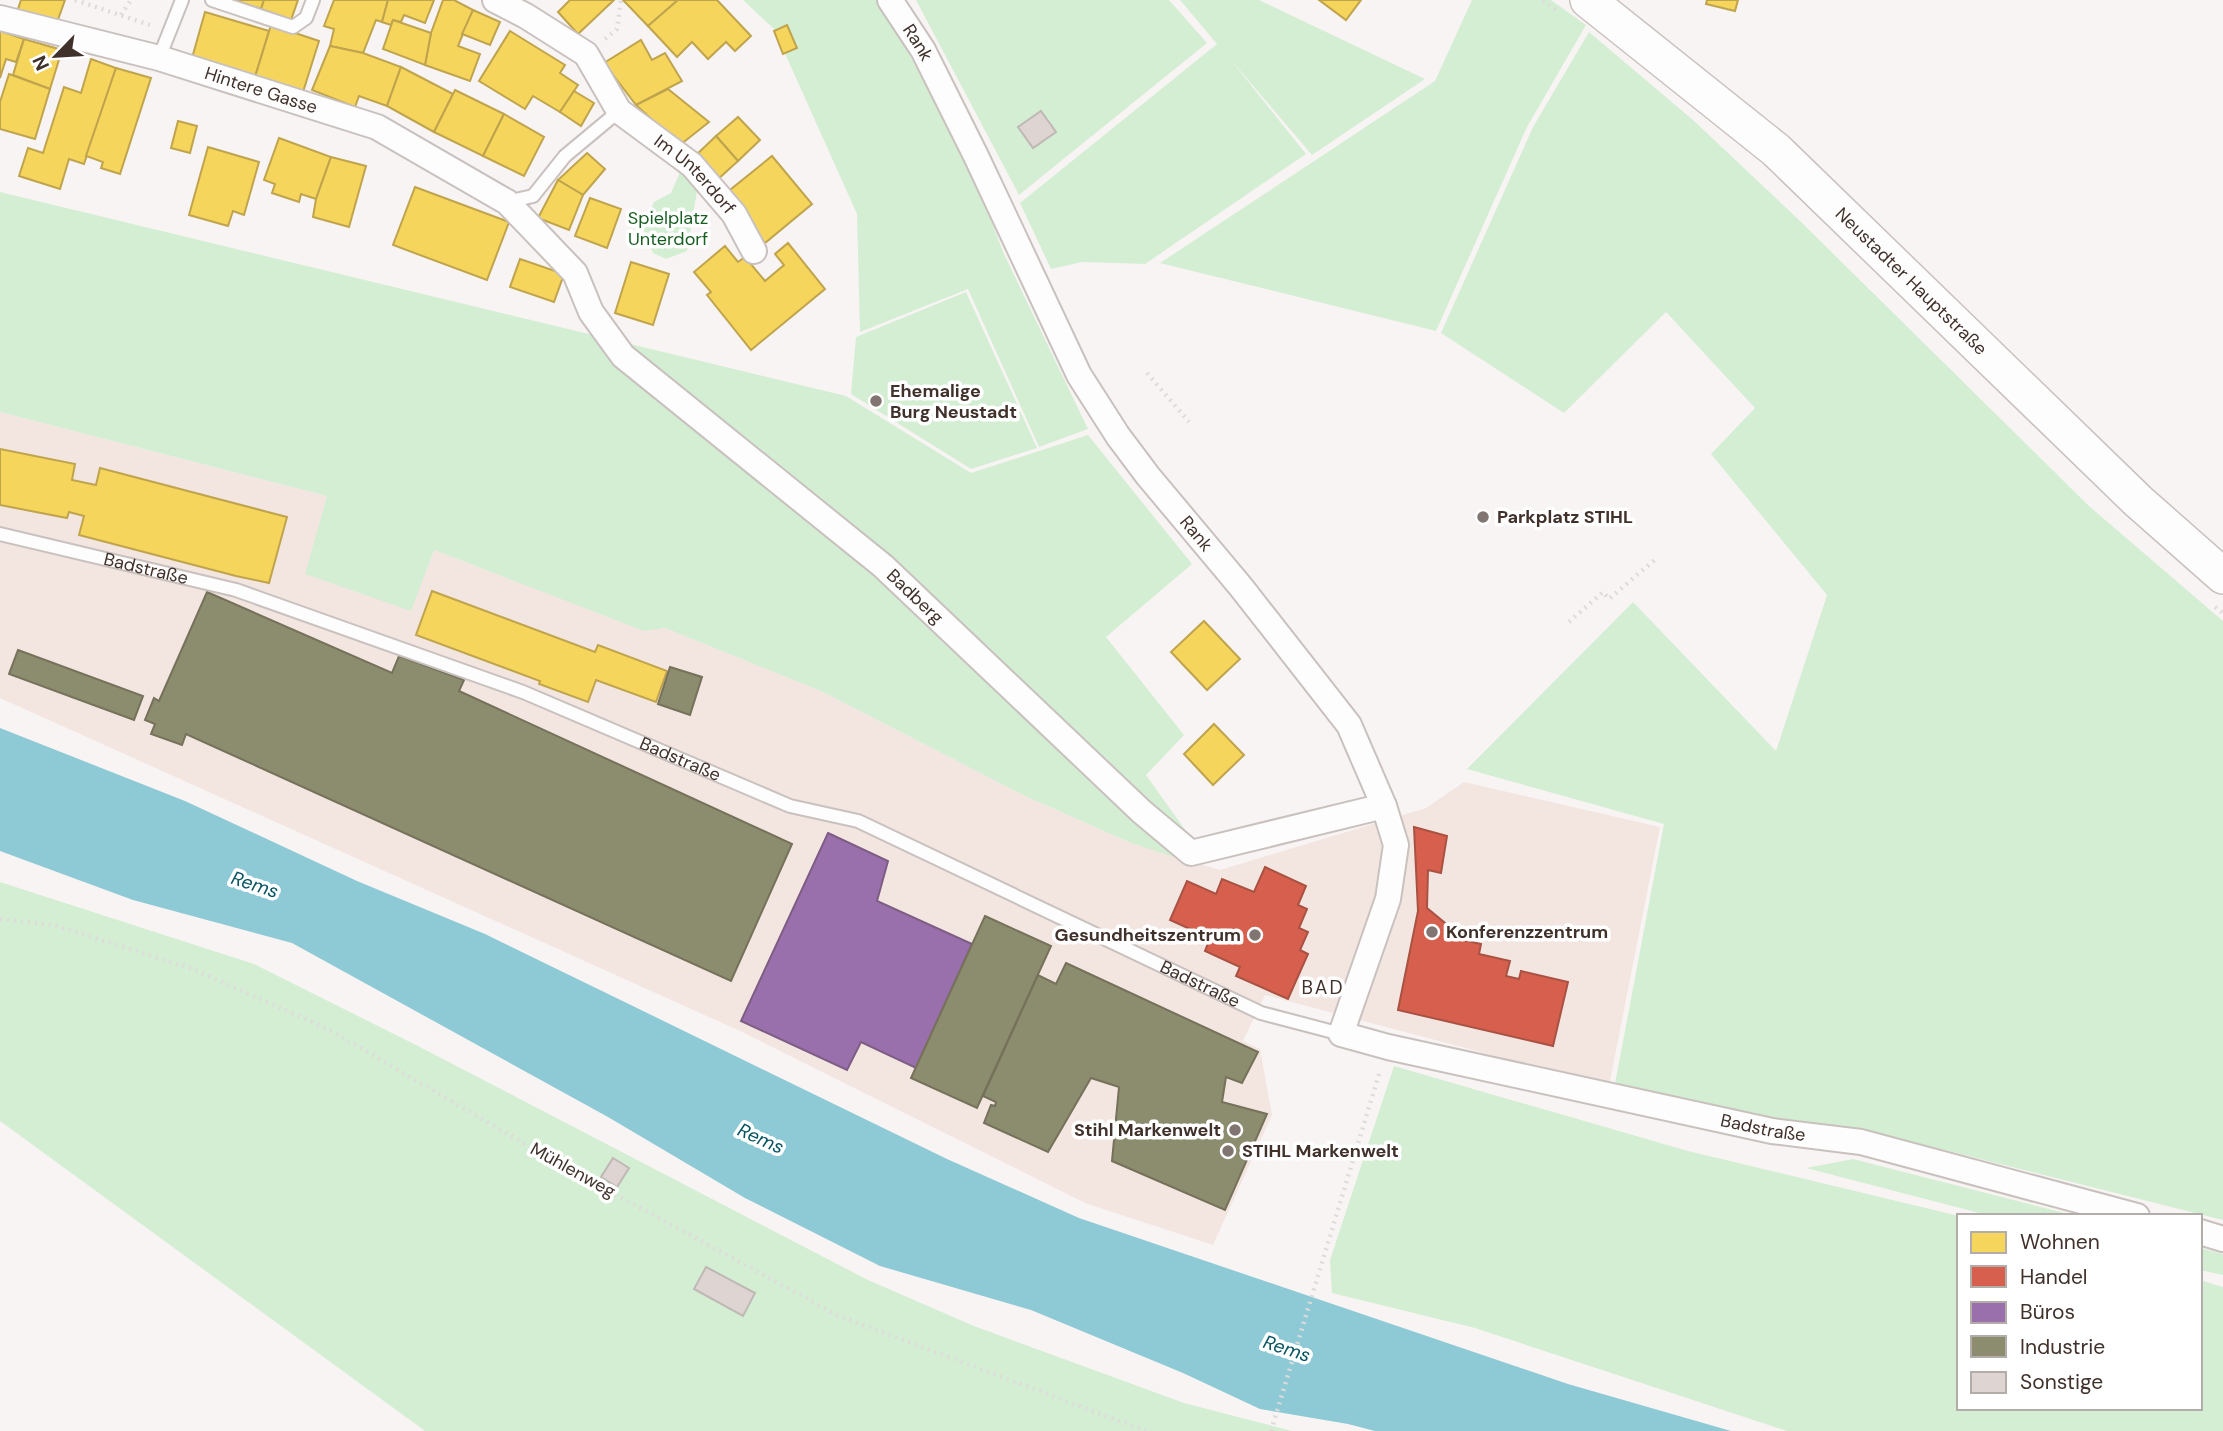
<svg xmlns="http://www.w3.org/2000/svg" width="2223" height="1431" viewBox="0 0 2223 1431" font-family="'DM Sans',sans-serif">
  <rect width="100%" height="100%" fill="#f8f4f3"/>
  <path fill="#f3e6e1" d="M0 412 327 496 306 574 434 550 644 630 665 628 821 691 1025 796 1131 843 1220 870 1426 808 1464 782 1660 827 1609 1086 1265 995 1243 1041 1260 1049 1272 1115 1213 1245 1085 1203 740 1031 0 698Z"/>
  <g fill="#d4eed3">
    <path d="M743 0H880L973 174 1004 254 1088 429 1039 447 968 289 860 332 857 214 774 29Z"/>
    <path d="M916 0H1169L1207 43 1019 195Z"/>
    <path d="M1180 0H1259L1425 79 1312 155 1231 60 1306 154 1145 264 1082 262 1051 269 1020 203 1217 44Z"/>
    <path d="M1472 0H1551L1586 25 1527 127 1436 331 1160 263 1435 81Z"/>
    <path d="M1589 32 1693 120 1799 220 2089 506 2223 621V1220L1861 1129 1774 1136 1614 1089 1664 824 1467 769 1633 602 1776 751 1827 595 1711 454 1755 408 1666 312 1564 413 1441 333 1533 127Z"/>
    <path d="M681 170 698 185 687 251 666 259 653 253 643 229 654 202 671 193Z"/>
    <path d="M0 192 846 396 971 473 1088 435 1192 564 1106 637 1184 735 1146 775 1193 841 1180 859 1131 843 1025 796 821 691 665 628 644 631 434 550 411 611 305 574 327 496 0 412Z"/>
    <path d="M966 292 1037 448 971 469 851 394 856 337Z"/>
    <path d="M0 882 254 964 416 1045 868 1280 974 1326 1184 1403 1292 1431H425L0 1121Z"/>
    <path d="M1394 1066 1688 1151 1959 1216V1408H2200V1280L2223 1287V1431H1787L1475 1328 1332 1293 1330 1260Z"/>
    <path d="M1853 1159 2076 1216H1991L1806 1168Z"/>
    <path d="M2200 1248 2223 1254V1275L2200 1270Z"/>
  </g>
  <path fill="#8ec9d6" d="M0 728 185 801 357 881 485 934 947 1159 1079 1218 1568 1384 1731 1431H1375L1348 1424 1260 1409 1183 1373 1031 1310 880 1266 745 1198 608 1117 292 943 133 900 0 851Z"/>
  <g fill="#f6d55c" stroke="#bfa44d" stroke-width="2">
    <path d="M21 0H65L55 28 16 15Z"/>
    <path d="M234 0H264L261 9Z"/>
    <path d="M264 0H298L291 20 261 9Z"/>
    <path d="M334 0H388L382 22 376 20 363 53 330 46 334 29 324 26Z"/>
    <path d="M388 0H434L425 23 404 15 401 22 393 20 391 25 382 22Z"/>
    <path d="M443 0H454L473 10 458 46 480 54 470 81 425 65 431 33Z"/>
    <path d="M570 0H614L578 34 558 12Z"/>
    <path d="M623 0H678L648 26Z"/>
    <path d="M678 0H717L751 36 735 51 726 42 708 59 692 42 677 57 648 26Z"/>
    <path d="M1319 0H1361L1346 20Z"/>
    <path d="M1707 0H1738L1735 11 1706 4Z"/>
    <path d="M473 10 500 22 490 45 462 34Z"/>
    <path d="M205 12 269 31 255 77 192 58Z"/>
    <path d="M393 20 431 33 425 65 383 49Z"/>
    <path d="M271 25 319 41 303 92 255 77Z"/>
    <path d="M787 25 797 48 783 54 774 31Z"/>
    <path d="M0 31 24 39 16 62 6 59 0 78Z"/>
    <path d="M510 31 565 65 560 73 578 85 560 112 533 96 525 109 479 81Z"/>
    <path d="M24 39 62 50 50 89 13 75Z"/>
    <path d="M641 40 652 60 665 53 682 81 636 105 604 63Z"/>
    <path d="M330 46 363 53 401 67 387 106 359 96 355 107 312 90Z"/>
    <path d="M91 59 116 68 84 164 69 159 60 189 19 176 28 148 43 153 64 87 81 93Z"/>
    <path d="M401 67 453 94 434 132 387 106Z"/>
    <path d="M116 68 151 78 120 174 101 168 103 162 86 156Z"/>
    <path d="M9 74 50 89 35 139 0 129V102Z"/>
    <path d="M668 89 709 122 680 145 636 105Z"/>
    <path d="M455 90 504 114 483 156 434 132Z"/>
    <path d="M574 91 594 103 581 126 560 112Z"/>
    <path d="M504 114 544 137 524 176 483 156Z"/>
    <path d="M738 117 760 140 738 161 716 136Z"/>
    <path d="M178 121 197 126 190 153 171 148Z"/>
    <path d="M716 136 738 161 716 181 694 157Z"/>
    <path d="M279 138 331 157 316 199 301 194 299 202 272 193 275 184 264 180Z"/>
    <path d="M208 147 259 162 244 215 233 211 228 226 189 215Z"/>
    <path d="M587 153 605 169 583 195 558 180Z"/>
    <path d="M772 156 812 204 765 243 725 194Z"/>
    <path d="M331 157 366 166 349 227 313 217 316 199Z"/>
    <path d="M558 180 583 195 569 230 538 218Z"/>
    <path d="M415 187 509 222 487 280 393 245Z"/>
    <path d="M590 198 621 209 607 248 575 236Z"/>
    <path d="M788 243 825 289 751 350 707 295 711 292 694 272 725 246 738 262 745 257 765 281 784 265 775 254Z"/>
    <path d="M520 259 564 274 554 302 510 287Z"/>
    <path d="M631 262 669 274 653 325 615 313Z"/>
    <path d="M0 449 75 464 72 480 96 485 100 468 287 517 269 583 236 576 79 535 84 516 69 512 67 518 0 505Z"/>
    <path d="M432 591 595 652 598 645 667 671 656 702 596 680 588 702 539 684 540 681 416 635Z"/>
    <path d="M1204 621 1240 659 1207 690 1171 652Z"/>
    <path d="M1214 724 1244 755 1213 785 1184 754Z"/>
  </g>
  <g fill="#d6604d" stroke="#a95243" stroke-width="2">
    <path d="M1414 827 1447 836 1441 873 1428 870 1427 908 1451 928 1449 937 1481 944 1479 954 1510 961 1506 976 1519 979 1521 971 1568 982 1553 1046 1398 1010 1418 911Z"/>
    <path d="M1265 867 1306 886 1298 905 1307 909 1299 928 1308 932 1300 950 1308 954 1288 999 1236 976 1240 967 1205 951 1210 938 1170 920 1187 881 1216 894 1222 879 1254 892Z"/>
  </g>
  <path fill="#9970ab" stroke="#7e5d85" stroke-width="2" d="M828 833 888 861 877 901 972 944 916 1068 861 1042 847 1070 741 1021Z"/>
  <g fill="#8c8c6e" stroke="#75715a" stroke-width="2">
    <path d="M207 592 392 673 399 656 464 680 459 691 792 844 731 981 186 734 182 745 151 734 155 724 145 720 154 698 159 701Z"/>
    <path d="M18 650 143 696 134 720 9 674Z"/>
    <path d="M670 667 702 677 690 715 658 704Z"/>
    <path d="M985 916 1051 946 977 1108 911 1078Z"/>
    <path d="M1066 963 1258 1052 1242 1083 1226 1077 1222 1102 1267 1114 1225 1210 1112 1161 1119 1087 1091 1078 1048 1152 984 1123 991 1105 995 1106 996 1102 983 1096 1038 975 1056 984Z"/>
  </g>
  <g fill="#ded5d2" stroke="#c0b8b4" stroke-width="2">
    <path d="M1041 111 1056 132 1033 148 1018 127Z"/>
    <path d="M613 1158 629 1168 617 1187 601 1177Z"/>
    <path d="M706 1267 755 1293 743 1316 694 1289Z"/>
  </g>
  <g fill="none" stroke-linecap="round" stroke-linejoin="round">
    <defs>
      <g id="lane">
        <path d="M212 0 293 27 306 18 313 0"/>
        <path d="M159 58 182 0"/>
        <path d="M507 202 533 196 565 156 619 111"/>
        <path id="s1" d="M0 534 236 590 523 692 790 806 858 821 1261 1013 1341 1034"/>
      </g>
      <g id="street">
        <path id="s2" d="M495 0 526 16 586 54 619 111 692 165 734 214 754 251"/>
        <path id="s3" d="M890 0 923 50 976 156 1079 375 1118 436 1148 476 1241 587 1349 725 1384 806 1396 845 1388 899 1341 1034 1388 1047 1772 1131 1861 1142 2137 1216"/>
        <path id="s4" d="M0 18 159 58 377 127 507 202 575 273 591 312 623 356 883 566 1142 812 1191 853 1384 806"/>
        <path d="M2200 1232 2223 1239"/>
      </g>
      <g id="secondary">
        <path id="s5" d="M1588 0 1776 150 2138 501 2223 576"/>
      </g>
    </defs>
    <use href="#lane" stroke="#c9c1be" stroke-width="16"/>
    <use href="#street" stroke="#c9c1be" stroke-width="28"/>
    <use href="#secondary" stroke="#c9c1be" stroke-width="38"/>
    <g stroke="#dedcdb" stroke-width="4.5" stroke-dasharray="2 5" stroke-linecap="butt">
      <path d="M75 0 150 25"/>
      <path d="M1543 0 1556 10"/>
      <path d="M121 15 131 0"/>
      <path d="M605 39 617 29 621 0"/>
      <path d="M1147 373 1189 422"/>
      <path d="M2215 607 2223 613"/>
      <path d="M1569 622 1603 592 1609 599 1657 558"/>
      <path d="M0 919 54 925 193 969 328 1029 554 1161 837 1315 1146 1431"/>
      <path d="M1271 1431 1380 1071"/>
    </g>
    <use href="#lane" stroke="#fefdfd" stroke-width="12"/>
    <use href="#street" stroke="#fefdfd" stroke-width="24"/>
    <use href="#secondary" stroke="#fefdfd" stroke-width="35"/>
  </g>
  <g fill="#807571" stroke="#fff" stroke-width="2.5">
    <circle cx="876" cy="401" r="7"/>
    <circle cx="1483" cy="517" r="7"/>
    <circle cx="1432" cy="932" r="7"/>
    <circle cx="1255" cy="935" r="7"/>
    <circle cx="1235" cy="1130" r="7"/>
    <circle cx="1228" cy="1151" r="7"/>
  </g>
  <g text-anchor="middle" stroke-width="7" stroke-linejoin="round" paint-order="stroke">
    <g font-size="18" fill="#40312b" stroke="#fff">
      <text dy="6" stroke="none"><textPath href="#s3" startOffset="51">Rank</textPath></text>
      <text dy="6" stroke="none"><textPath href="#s4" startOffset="271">Hintere Gasse</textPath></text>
      <text dy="6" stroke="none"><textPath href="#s2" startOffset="271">Im Unterdorf</textPath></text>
      <text dy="6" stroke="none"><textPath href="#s5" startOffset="429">Neustadter Hauptstraße</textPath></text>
      <text dy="6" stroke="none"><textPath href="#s3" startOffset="618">Rank</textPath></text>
      <text dy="6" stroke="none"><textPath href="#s1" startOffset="150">Badstraße</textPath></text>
      <text dy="6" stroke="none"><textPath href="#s4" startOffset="1116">Badberg</textPath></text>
      <text dy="6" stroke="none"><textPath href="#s1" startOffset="718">Badstraße</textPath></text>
      <text dy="6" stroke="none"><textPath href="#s1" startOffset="1286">Badstraße</textPath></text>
      <text dy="6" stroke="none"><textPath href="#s3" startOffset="1622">Badstraße</textPath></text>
      <text transform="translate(573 1170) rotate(29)" y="6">Mühlenweg</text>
    </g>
    <g font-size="18" fill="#175e21" stroke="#fff">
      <text x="668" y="224">Spielplatz<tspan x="668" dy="21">Unterdorf</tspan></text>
    </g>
    <g font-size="18" font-weight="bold" fill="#40312b" stroke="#fff" text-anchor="start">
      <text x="890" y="397">Ehemalige<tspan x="890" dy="21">Burg Neustadt</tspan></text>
      <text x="1497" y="523">Parkplatz STIHL</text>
      <text x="1446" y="938">Konferenzzentrum</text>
      <text x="1241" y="941" text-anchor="end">Gesundheitszentrum</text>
      <text x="1221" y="1136" text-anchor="end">Stihl Markenwelt</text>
      <text x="1242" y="1157">STIHL Markenwelt</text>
    </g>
    <g font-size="19" font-style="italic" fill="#065461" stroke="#fff">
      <text transform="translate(255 884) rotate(18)" y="7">Rems</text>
      <text transform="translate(761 1138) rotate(24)" y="7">Rems</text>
      <text transform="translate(1287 1348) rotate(18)" y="7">Rems</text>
    </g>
    <g font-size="19" letter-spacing="2" fill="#40312b" stroke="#fff">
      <text x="1323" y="994">BAD</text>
    </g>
  </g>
  <rect x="1957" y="1214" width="245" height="196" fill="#ffffff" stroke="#b3adaa" stroke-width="2"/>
  <rect x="1971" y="1232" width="35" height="21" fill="#f6d55c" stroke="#b3adaa" stroke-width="2"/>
  <text x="2020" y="1249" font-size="21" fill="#40312b">Wohnen</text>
  <rect x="1971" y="1266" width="35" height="21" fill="#d6604d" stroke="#b3adaa" stroke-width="2"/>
  <text x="2020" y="1284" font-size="21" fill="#40312b">Handel</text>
  <rect x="1971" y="1302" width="35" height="21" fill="#9970ab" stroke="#b3adaa" stroke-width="2"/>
  <text x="2020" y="1319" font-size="21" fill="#40312b">Büros</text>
  <rect x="1971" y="1336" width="35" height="21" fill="#8c8c6e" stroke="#b3adaa" stroke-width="2"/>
  <text x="2020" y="1354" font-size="21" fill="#40312b">Industrie</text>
  <rect x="1971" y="1372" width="35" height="21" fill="#ded5d2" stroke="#b3adaa" stroke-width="2"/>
  <text x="2020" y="1389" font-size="21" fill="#40312b">Sonstige</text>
  <g transform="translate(56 56) rotate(245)" stroke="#ffffff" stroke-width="5" paint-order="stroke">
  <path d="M0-5L12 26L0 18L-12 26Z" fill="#40312b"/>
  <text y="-10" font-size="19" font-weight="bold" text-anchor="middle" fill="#40312b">N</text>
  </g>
</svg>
